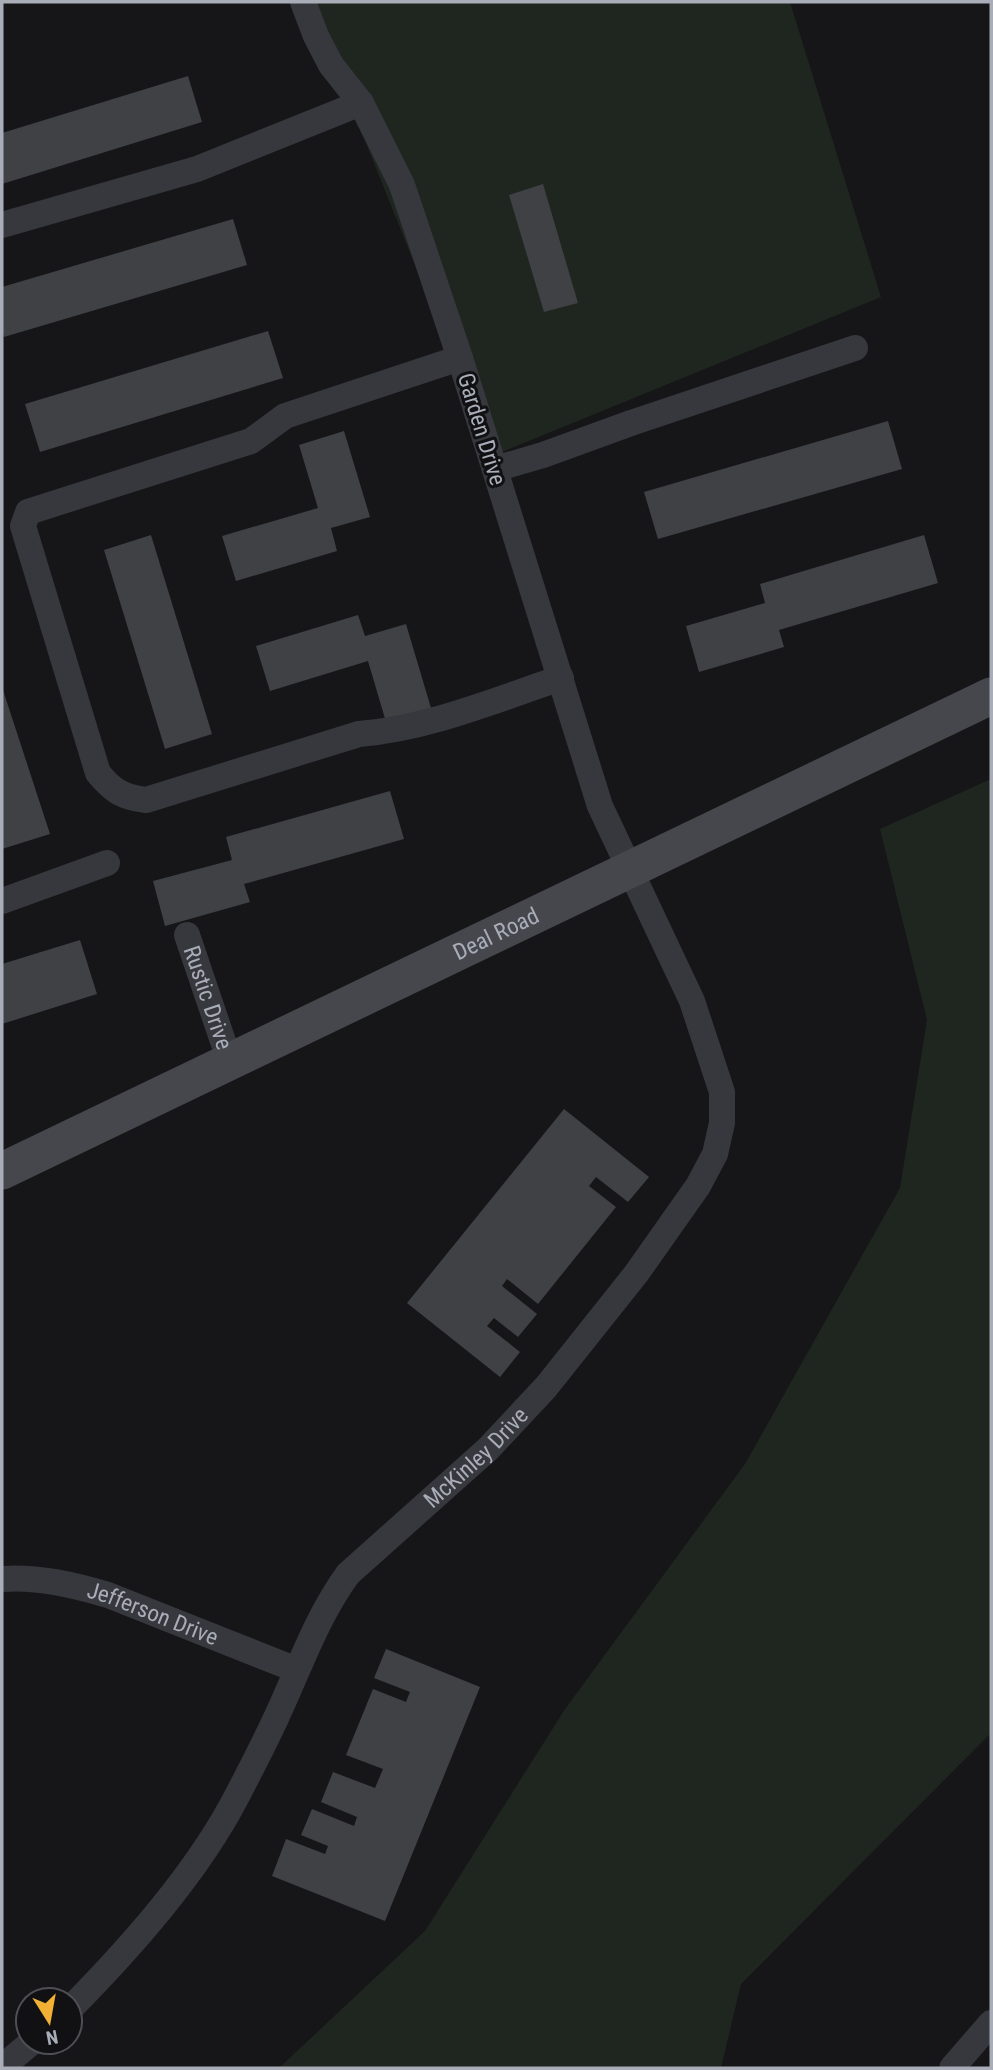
<svg xmlns="http://www.w3.org/2000/svg" width="993" height="2070" viewBox="0 0 993 2070" font-family="'Roboto Condensed',sans-serif">
  <rect width="100%" height="100%" fill="#161618"/>
  <g fill="#1e261f">
    <path d="M309 2H790L881 297 492 456Z"/>
    <path d="M991 779V1733L741 1984 721 2068H279L425 1931 565 1709 745 1464 900 1188 927 1020 880 829Z"/>
  </g>
  <g fill="#404145">
    <path d="M188 76 202 122 2 184V133Z"/>
    <path d="M543 184 578 303 544 312 509 195Z"/>
    <path d="M233 219 247 265 4 337 2 330V287Z"/>
    <path d="M268 331 283 378 40 452 25 404Z"/>
    <path d="M888 421 902 469 658 539 644 492Z"/>
    <path d="M344 431 370 517 331 528 337 551 236 581 222 536 318 508 299 445Z"/>
    <path d="M151 535 212 734 165 749 104 550Z"/>
    <path d="M924 535 938 583 779 630 784 647 699 672 686 626 765 603 760 584Z"/>
    <path d="M358 615 365 636 406 624 431 708 386 722 368 661 270 691 256 646Z"/>
    <path d="M2 687 50 834 2 849Z"/>
    <path d="M390 791 404 839 244 884 250 902 165 926 153 881 232 860 226 837Z"/>
    <path d="M80 940 97 994 2 1024V964Z"/>
    <path d="M564 1109 649 1177 628 1202 596 1177 589 1186 616 1207 538 1304 507 1279 502 1286 537 1314 518 1337 494 1318 487 1326 520 1352 500 1377 407 1303Z"/>
    <path d="M386 1649 480 1687 385 1921 272 1876 286 1839 325 1854 328 1846 301 1835 312 1809 354 1826 357 1817 321 1802 333 1772 375 1788 383 1769 346 1755 373 1689 406 1702 410 1692 374 1678Z"/>
  </g>
  <g fill="none" stroke-linecap="round" stroke-linejoin="round">
    <g stroke="#37383d" stroke-width="26">
      <path d="M2 225 197 169 361 103"/>
      <path d="M460 358 285 416 251 441 28 512 23 526 98 773C113 791 122 797 146 800L359 734C429 728 495 700 561 678"/>
      <path d="M495 469 543 455 631 423 855 348"/>
      <path d="M2 901 107 863"/>
      <path id="s1" d="M187 935 230 1062"/>
      <path id="s2" d="M2 1579C37 1576 74 1585 108 1595L297 1670"/>
      <path id="s3" d="M70 2009C131 1947 198 1872 238 1794 251 1769 264 1744 276 1718 299 1669 316 1618 348 1574L488 1449 546 1387 636 1274 698 1186 715 1154 722 1123V1092L692 1001 600 806 460 358 402 185 361 103 331 65 316 36 303 2"/>
      <path d="M2 2067 32 2042"/>
      <path d="M952 2068 991 2023"/>
    </g>
    <path stroke="#45474d" stroke-width="37" id="s4" d="M2 1171 991 696"/>
  </g>
  <g text-anchor="middle" stroke-width="6" stroke-linejoin="round" paint-order="stroke">
    <g font-size="23" fill="#a8adb8" stroke="#111113">
      <text transform="translate(482 429) rotate(73)" y="8">Garden Drive</text>
      <text dy="8" stroke="none"><textPath href="#s4" startOffset="548">Deal Road</textPath></text>
      <text dy="8" stroke="none"><textPath href="#s1" startOffset="66">Rustic Drive</textPath></text>
      <text dy="8" stroke="none"><textPath href="#s3" startOffset="693">McKinley Drive</textPath></text>
      <text dy="8" stroke="none"><textPath href="#s2" startOffset="156">Jefferson Drive</textPath></text>
    </g>
  </g>
  <rect width="993" height="2070" fill="none" stroke="#a8adb8" stroke-width="7"/>
  <g transform="translate(49 2021) rotate(169)"><circle r="33" fill="#111113" stroke="#4d4f55" stroke-width="2"/>
  <path d="M0-5L12 26L0 18L-12 26Z" fill="#f2b134"/>
  <text y="-10" font-size="19" font-weight="bold" text-anchor="middle" fill="#a8adb8">N</text>
  </g>
</svg>
